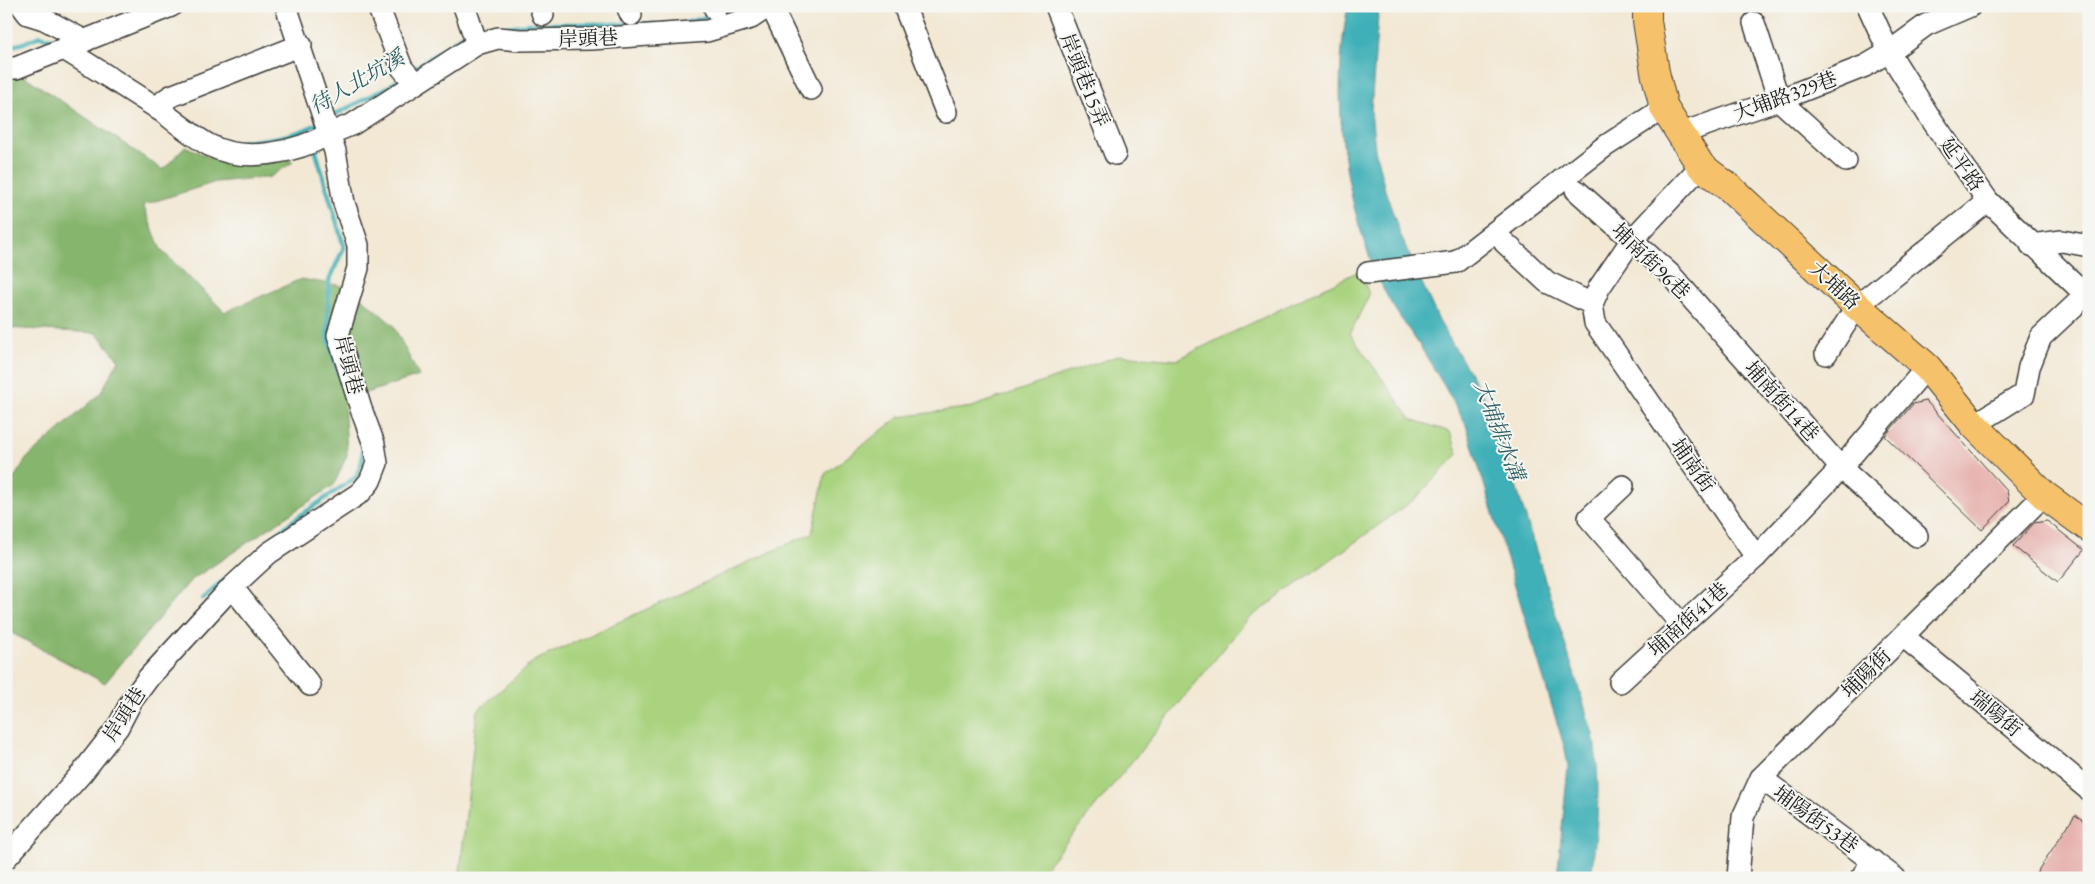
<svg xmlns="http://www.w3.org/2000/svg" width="2095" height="884" viewBox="0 0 2095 884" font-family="'EB Garamond','Noto Serif TC',serif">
  <rect width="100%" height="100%" fill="#f6f6f2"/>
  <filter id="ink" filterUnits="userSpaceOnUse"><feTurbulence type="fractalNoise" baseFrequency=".02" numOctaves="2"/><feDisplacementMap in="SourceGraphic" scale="10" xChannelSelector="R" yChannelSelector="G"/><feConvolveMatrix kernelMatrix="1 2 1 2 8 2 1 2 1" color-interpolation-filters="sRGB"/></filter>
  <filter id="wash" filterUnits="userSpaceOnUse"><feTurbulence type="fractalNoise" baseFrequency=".0096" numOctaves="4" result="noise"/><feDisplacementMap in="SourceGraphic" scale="20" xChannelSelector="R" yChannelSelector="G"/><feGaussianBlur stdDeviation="1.12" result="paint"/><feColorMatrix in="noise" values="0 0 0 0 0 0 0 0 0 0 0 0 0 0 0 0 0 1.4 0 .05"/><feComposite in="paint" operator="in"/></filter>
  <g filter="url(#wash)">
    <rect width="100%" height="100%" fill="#f2e8d4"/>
    <path fill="#a9d37e" stroke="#62784d" d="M1361 270 1369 295 1350 334 1411 419 1450 432 1458 454 1415 499 1248 619 1037 878H450L460 872 477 711 534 661 812 533 825 474 899 417 972 407 1120 355 1176 360Z"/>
    <path fill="#86b56d" stroke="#516844" d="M6 69H14L163 170 185 146 217 161 274 152 293 162 270 177 216 182 143 205 161 250 225 312 301 279 349 287 393 325 419 376 344 400 347 455 334 485 190 581 105 683 6 630V490L27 458 100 394 119 360 96 333 6 328Z"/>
    <path fill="#3fb0b8" stroke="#2e666a" d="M1348 6H1380L1378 15 1371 111 1375 149 1385 190 1400 234 1439 321 1493 412 1593 734C1602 786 1597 827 1591 878H1557L1568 767 1565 749 1466 425C1451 397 1435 370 1418 343 1407 327 1394 310 1385 292 1343 209 1330 97 1348 6Z"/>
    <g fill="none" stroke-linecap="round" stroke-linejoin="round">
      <g stroke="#3fb0b8" stroke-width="4.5">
        <path d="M685 23 746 6"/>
        <path d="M478 31 529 24H655"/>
        <path d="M6 47 21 44 40 36 62 42"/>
        <path d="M412 70 468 32"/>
        <path d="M330 117 388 87 402 77"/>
        <path d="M232 143C261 140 293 138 319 123"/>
        <path d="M317 146 316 152 344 247 329 281 327 336 340 377"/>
        <path d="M270 541 291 522 356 477 362 461 363 447 356 424"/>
        <path d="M203 599 224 580"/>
      </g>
    </g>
    <g id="blocks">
      <g fill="#e6afab">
        <path d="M1926 401 2007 491 2009 502 1982 530 1885 436 1913 404Z"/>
        <path d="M2047 521 2084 550 2058 582 2013 546 2034 523Z"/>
        <path d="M2075 815 2089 824V878H2033Z"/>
      </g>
    </g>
  </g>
  <g filter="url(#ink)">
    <use href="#blocks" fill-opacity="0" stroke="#3c3b38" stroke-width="1"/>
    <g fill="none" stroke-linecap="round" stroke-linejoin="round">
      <defs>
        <g id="minor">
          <path d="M22 6 28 14 44 19 85 41"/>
          <path d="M378 6 402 68 415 83"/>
          <path d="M464 6 477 44"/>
          <path d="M540 6 543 15"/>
          <path d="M627 6 631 15"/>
          <path d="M714 6 715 9"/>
          <path d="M771 6 811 89"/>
          <path d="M904 6 946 112"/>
          <path d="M1056 6 1115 154"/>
          <path d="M1868 6 1889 52 1929 116 1988 201 2089 298"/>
          <path d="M1754 23 1779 100 1846 161"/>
          <path d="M64 49C95 68 126 88 157 108 174 120 191 135 209 145 244 164 297 152 329 134L286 6"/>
          <path d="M6 68H16L171 6"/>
          <path d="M158 109 165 100 171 96 301 45"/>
          <path d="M1679 134 1779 100 1865 66 1889 52 1926 25 1970 6"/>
          <path d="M1701 166 1631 241 1599 288 1592 304 1595 323 1756 557"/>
          <path d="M1576 190 1671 275 1841 468 1917 536"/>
          <path d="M1504 242 1547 282 1592 304"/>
          <path d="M2031 245 2062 241 2089 246"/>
          <path d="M1368 273 1456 262 1604 147 1664 108"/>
          <path d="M1826 354 1857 306 1988 201"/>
          <path d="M1974 425 2024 394 2029 367 2041 337 2089 292"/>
          <path d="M1623 486 1589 518 1681 624"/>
          <path d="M232 587 310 685"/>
          <path d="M1903 636 2089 790"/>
          <path d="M1620 682 1756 557 1841 468 1927 367"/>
          <path d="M1761 778 1895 878"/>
          <path d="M6 858 82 773 118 727 132 700 149 677 232 587 269 553 360 493 370 481 377 463 374 444 361 409 338 335 358 268V245L344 203 335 151 329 134 353 124 477 44 498 38 520 40 591 39 707 31 751 18 769 6"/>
          <path d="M1738 878 1743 817 1761 778 2044 495"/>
          <path d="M1861 878 1873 861"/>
        </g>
        <path id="major" d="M1647 6V21L1655 72 1664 108 1701 166 1732 190 1857 306 1927 367 1974 425 2044 495 2089 528"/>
      </defs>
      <use href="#minor" stroke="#3c3b38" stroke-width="24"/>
      <use href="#major" stroke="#3c3b38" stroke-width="30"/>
      <use href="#minor" stroke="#fff" stroke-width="21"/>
      <use href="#major" stroke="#f5c16b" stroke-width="28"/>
    </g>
  </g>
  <g text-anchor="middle" stroke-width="4" stroke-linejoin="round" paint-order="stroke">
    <g font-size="20" fill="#1c1c1c" stroke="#f6f6f2">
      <text transform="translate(588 38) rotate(-2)" y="7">岸頭巷</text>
      <text transform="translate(1085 80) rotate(68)" y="7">岸頭巷15弄</text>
      <text transform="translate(1785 96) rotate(-20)" y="7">大埔路329巷</text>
      <text transform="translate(1962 164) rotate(55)" y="7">延平路</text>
      <text transform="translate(1651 261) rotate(44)" y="7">埔南街96巷</text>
      <text transform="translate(1835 285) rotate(43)" y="7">大埔路</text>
      <text transform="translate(349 365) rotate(76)" y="7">岸頭巷</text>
      <text transform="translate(1782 401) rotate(48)" y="7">埔南街14巷</text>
      <text transform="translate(1693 465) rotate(55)" y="7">埔南街</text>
      <text transform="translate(1688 619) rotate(-42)" y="7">埔南街41巷</text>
      <text transform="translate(1866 673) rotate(-45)" y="7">埔陽街</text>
      <text transform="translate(1996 713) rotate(40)" y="7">瑞陽街</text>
      <text transform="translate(124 714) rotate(-57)" y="7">岸頭巷</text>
      <text transform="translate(1816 819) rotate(36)" y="7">埔陽街53巷</text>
    </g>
    <g font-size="21" font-style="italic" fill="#2c5f62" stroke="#f6f6f2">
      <text transform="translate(357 82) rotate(-30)" y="7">待人北坑溪</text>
      <text transform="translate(1499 430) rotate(69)" y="7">大埔排水溝</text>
    </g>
  </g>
  <rect width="2095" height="884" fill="none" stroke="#f6f6f2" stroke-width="25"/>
</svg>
